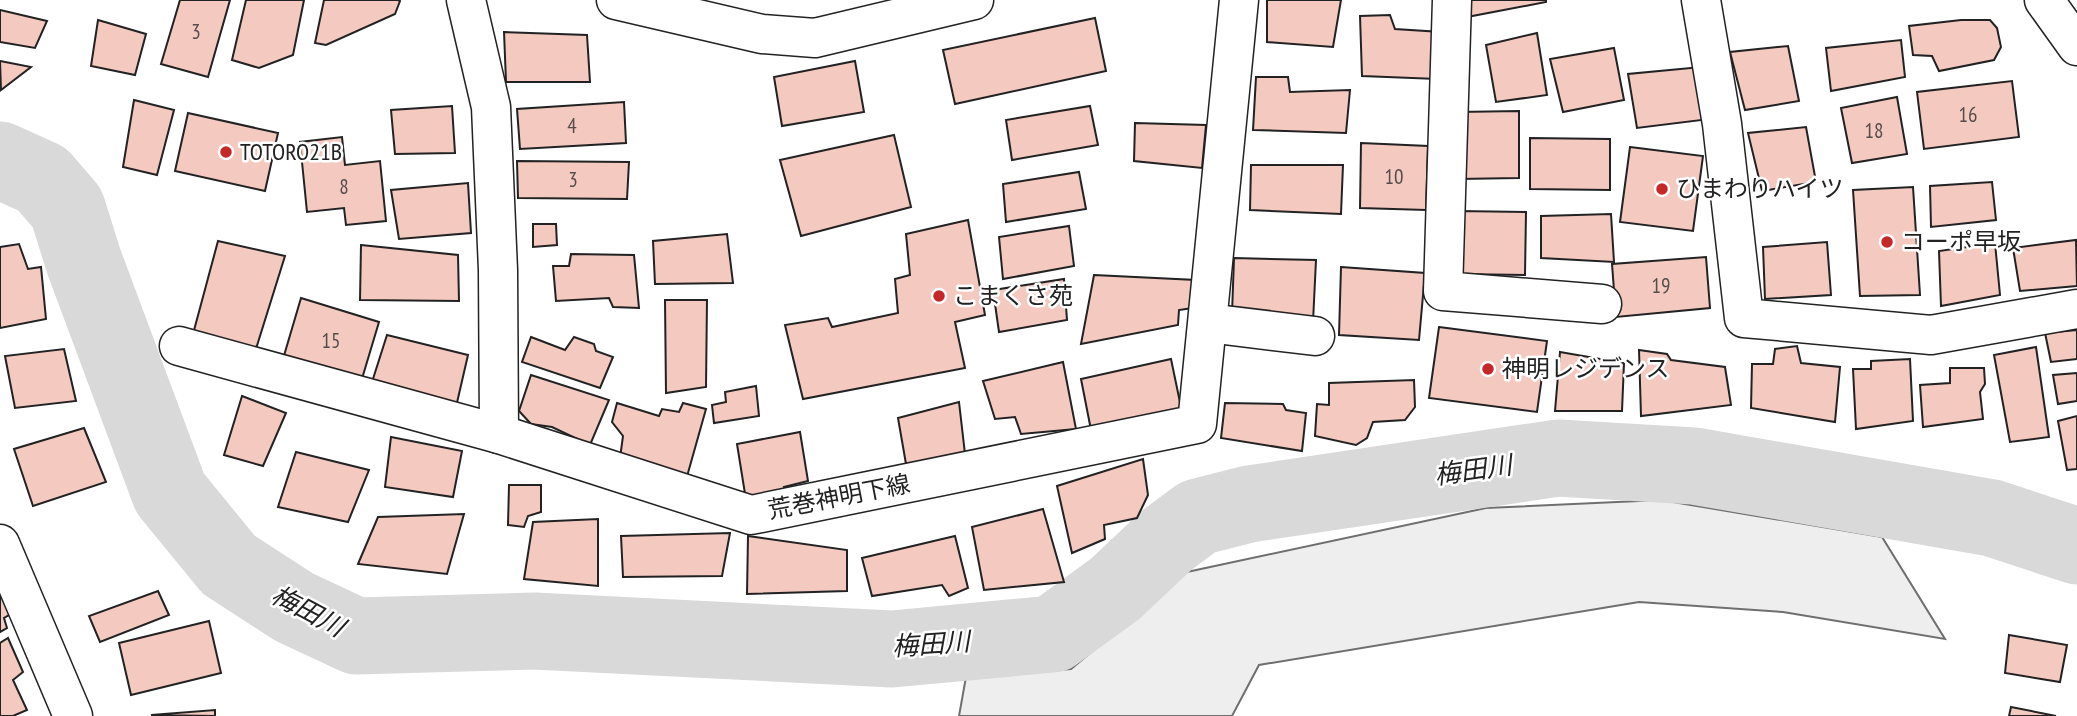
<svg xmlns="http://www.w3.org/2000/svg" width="2077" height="716" viewBox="0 0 2077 716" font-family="'PT Sans Narrow','Noto Sans JP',sans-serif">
  <rect width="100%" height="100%" fill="#fff"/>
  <path fill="#eee" stroke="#6f6f6f" stroke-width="2" d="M1661 500 1882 537 1945 639 1783 612 1639 602 1259 665 1232 716H959L966 677 1071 669 1187 572 1486 508Z"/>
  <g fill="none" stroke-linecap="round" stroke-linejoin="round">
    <path stroke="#d9d9d9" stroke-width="77" d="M0 160 42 179 67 208 84 262 170 493 229 565 294 607 356 636 534 631 892 649 1053 634 1115 589 1167 540 1198 517 1249 504 1558 458 1694 466 1992 518 2077 546"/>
  </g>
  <g fill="#f3c9c0" stroke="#222" stroke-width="2">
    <path d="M180 0H230L208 77 161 64Z"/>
    <path d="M246 0H304L293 55 259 68 232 60Z"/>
    <path d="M324 0H398L400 1 395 14 326 45 315 43Z"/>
    <path d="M1267 0H1341L1333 47 1267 42Z"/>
    <path d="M1464 0H1546V2L1467 17Z"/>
    <path d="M0 10 47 21 35 48 0 42Z"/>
    <path d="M1390 15 1395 29 1441 32 1437 79 1362 76 1360 16Z"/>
    <path d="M1095 18 1106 71 955 104 943 50Z"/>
    <path d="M98 20 146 34 135 75 91 66Z"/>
    <path d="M1961 20H1990L1997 28 2001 47 1994 60 1939 71 1932 56 1913 55 1909 26Z"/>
    <path d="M504 32 587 35 590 82H506Z"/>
    <path d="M1537 33 1547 95 1496 102 1486 45Z"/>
    <path d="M1901 40 1905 77 1831 91 1826 48Z"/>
    <path d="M1788 46 1799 101 1745 110 1730 52Z"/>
    <path d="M1614 48 1624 100 1563 112 1550 59Z"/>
    <path d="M0 61 31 67 1 90Z"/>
    <path d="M855 61 864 112 782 126 774 77Z"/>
    <path d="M1701 67 1710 119 1637 128 1628 74Z"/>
    <path d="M1256 77H1288L1290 92 1350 90 1346 133 1253 130Z"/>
    <path d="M2012 81 2019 137 1924 149 1917 92Z"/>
    <path d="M1897 97 1907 154 1852 163 1841 108Z"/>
    <path d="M134 100 174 110 157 175 123 167Z"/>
    <path d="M624 102 626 143 520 149 517 109Z"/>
    <path d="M452 106 455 153 395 154 391 110Z"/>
    <path d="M1090 106 1098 145 1012 160 1006 120Z"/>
    <path d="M1519 111V178L1458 179 1457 112Z"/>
    <path d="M188 113 278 133 265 191 175 171Z"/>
    <path d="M1135 123 1206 125 1202 168 1134 161Z"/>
    <path d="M1806 127 1816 182 1762 191 1748 133Z"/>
    <path d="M894 135 911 207 801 236 780 160Z"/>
    <path d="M342 137 345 165 380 161 386 221 346 225 344 208 307 212 300 142Z"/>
    <path d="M1530 138 1610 139V190L1530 189Z"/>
    <path d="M1361 143 1428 146 1426 210 1360 208Z"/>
    <path d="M1630 147 1703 156 1693 231 1620 222Z"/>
    <path d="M517 161 629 162 627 199 518 198Z"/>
    <path d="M1251 165H1343L1341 214 1250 210Z"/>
    <path d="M1079 172 1086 209 1006 222 1003 184Z"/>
    <path d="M1992 182 1996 220 1931 227 1930 186Z"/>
    <path d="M468 183 471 233 399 239 391 190Z"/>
    <path d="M1913 187 1920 295 1860 296 1853 190Z"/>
    <path d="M1458 211 1526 212 1525 275 1457 274Z"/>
    <path d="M1611 214 1614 262 1541 258V216Z"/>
    <path d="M968 220 985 315 955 322 965 368 803 399 785 325 828 318 832 327 898 313 895 279 910 275 906 234Z"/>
    <path d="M533 224H556L557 245 533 247Z"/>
    <path d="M1069 226 1074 266 1003 279 999 237Z"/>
    <path d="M727 234 733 283 655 284 653 241Z"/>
    <path d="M2076 240 2077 286 2020 291 2013 248Z"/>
    <path d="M218 241 285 256 255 352 193 334Z"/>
    <path d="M1827 242 1831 295 1765 299 1763 247Z"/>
    <path d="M1995 243 2000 295 1941 306 1939 251Z"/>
    <path d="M19 244 28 269 41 267 46 319 0 328V247Z"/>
    <path d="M361 245 458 255 459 301 360 300Z"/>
    <path d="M571 254 634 255 639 308 613 307 609 298 556 301 553 266H569Z"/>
    <path d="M1706 257 1710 308 1616 317 1612 264Z"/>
    <path d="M1234 258 1316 260 1313 322 1232 314Z"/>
    <path d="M1341 267 1425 273 1419 340 1339 335Z"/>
    <path d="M1094 275 1196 280 1192 308 1179 310 1178 325 1081 344Z"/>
    <path d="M1064 279 1067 320 999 332 993 290Z"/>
    <path d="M301 298 379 322 361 382 283 359Z"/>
    <path d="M665 300H707L706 387 666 393Z"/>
    <path d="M1439 327 1547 341 1537 412 1429 398Z"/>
    <path d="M2077 330V359L2051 362 2045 333Z"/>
    <path d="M387 335 468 355 456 407 372 382Z"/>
    <path d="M531 337 565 350 574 337 594 344 596 351 613 357 600 388 522 362Z"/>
    <path d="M1797 346 1801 363 1840 367 1835 422 1751 408 1752 364H1773L1775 349Z"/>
    <path d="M2036 347 2049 437 2010 442 1994 355Z"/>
    <path d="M64 349 76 401 15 408 5 356Z"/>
    <path d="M1639 350 1667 354 1671 360 1725 367 1731 405 1641 416Z"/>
    <path d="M1560 352 1624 363 1622 411H1555Z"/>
    <path d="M1171 359 1182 412 1091 430 1081 379Z"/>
    <path d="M1910 359 1913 421 1856 429 1853 369H1871V361Z"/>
    <path d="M1063 362 1076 429 1021 434 1015 417 995 419 983 381Z"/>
    <path d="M1950 368H1984L1985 384 1980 392 1983 419 1923 427 1920 385 1950 383Z"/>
    <path d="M2077 373V401L2058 404 2053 375Z"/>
    <path d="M531 375 609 400 590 445 552 427 531 424 519 411Z"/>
    <path d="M1414 380 1415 407 1405 420 1373 422 1367 438 1356 445 1315 436 1317 404 1329 405V383Z"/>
    <path d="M756 386 759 416 714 423 712 405 726 402 725 392Z"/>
    <path d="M242 396 286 413 263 466 224 455Z"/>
    <path d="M959 402 965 454 906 464 898 418Z"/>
    <path d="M617 403 659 416 662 409 679 412 683 403 706 409 686 480 620 458 623 436 612 422Z"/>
    <path d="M1225 403 1283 404 1286 410 1306 413 1302 451 1221 438Z"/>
    <path d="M2077 416V469L2067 470 2058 421Z"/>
    <path d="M84 428 106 482 33 506 14 449Z"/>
    <path d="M800 432 808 481 784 487 787 496 746 500 737 444Z"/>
    <path d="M391 437 462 451 453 497 385 487Z"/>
    <path d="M296 452 369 470 348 522 278 507Z"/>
    <path d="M1143 459 1148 495 1137 518 1104 525 1105 539 1072 553 1057 486Z"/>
    <path d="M509 485H541V512L528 516 524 527 508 525Z"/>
    <path d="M1043 509 1064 582 984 590 972 527Z"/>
    <path d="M464 514 447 574 358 564 378 517Z"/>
    <path d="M598 519V586L524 579 533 522Z"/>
    <path d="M730 533 722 576 623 577 621 536Z"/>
    <path d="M748 536 847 550V591L747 594Z"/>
    <path d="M955 536 968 588 949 596 942 585 872 596 862 558Z"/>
    <path d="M0 574 16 611 4 618 7 628 0 632Z"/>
    <path d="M158 591 169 615 100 642 89 616Z"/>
    <path d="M209 621 221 673 131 695 119 643Z"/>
    <path d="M2009 635 2067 645 2060 682 2005 673Z"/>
    <path d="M8 638 23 672 13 680 27 710 13 716H0V643Z"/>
    <path d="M2011 707 2056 716H2009Z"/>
    <path d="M215 710V716L151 715Z"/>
  </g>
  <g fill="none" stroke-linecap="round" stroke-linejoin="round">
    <defs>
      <g id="minor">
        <path d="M466 0 491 107 498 270 499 434 751 515 1197 424 1239 0"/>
        <path d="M616 0 762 34 815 38 974 0"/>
        <path d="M1452 0 1443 291 1602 304"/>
        <path d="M1701 0 1722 124 1744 318 1931 335 2077 309"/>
        <path d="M2044 0 2077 46"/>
        <path d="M1208 323 1315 336"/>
        <path d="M179 346 499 434"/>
        <path d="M0 544 73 716"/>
      </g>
    </defs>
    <use href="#minor" stroke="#222" stroke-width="41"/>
    <use href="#minor" stroke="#fff" stroke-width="38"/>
  </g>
  <g fill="#c62828" stroke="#fff" stroke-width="2.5">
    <circle cx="226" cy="152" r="7"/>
    <circle cx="1662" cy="189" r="7"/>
    <circle cx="1887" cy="242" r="7"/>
    <circle cx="939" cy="296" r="7"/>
    <circle cx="1488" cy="369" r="7"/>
  </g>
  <g text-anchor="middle" stroke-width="5" stroke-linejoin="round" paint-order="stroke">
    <g font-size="21" fill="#564c4a">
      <text x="196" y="39">3</text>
      <text x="1968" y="122">16</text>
      <text x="572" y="133">4</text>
      <text x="1874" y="138">18</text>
      <text x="1394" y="184">10</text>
      <text x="573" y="187">3</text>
      <text x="344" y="194">8</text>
      <text x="1661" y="293">19</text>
      <text x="331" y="348">15</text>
    </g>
    <g font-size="24" fill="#222" stroke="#fff" text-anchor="start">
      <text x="240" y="160">TOTORO21B</text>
      <text x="1676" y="197">ひまわりハイツ</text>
      <text x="1901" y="250">コーポ早坂</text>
      <text x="953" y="304">こまくさ苑</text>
      <text x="1502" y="377">神明レジデンス</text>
    </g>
    <g font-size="24" fill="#222" stroke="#fff">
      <text transform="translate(839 497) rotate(-11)" y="8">荒巻神明下線</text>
    </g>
    <g font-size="26" font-style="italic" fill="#222" stroke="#fff">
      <text transform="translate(1473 470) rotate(-8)" y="9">梅田川</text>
      <text transform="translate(308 611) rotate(28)" y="9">梅田川</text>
      <text transform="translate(931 644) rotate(-4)" y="9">梅田川</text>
    </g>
  </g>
</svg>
